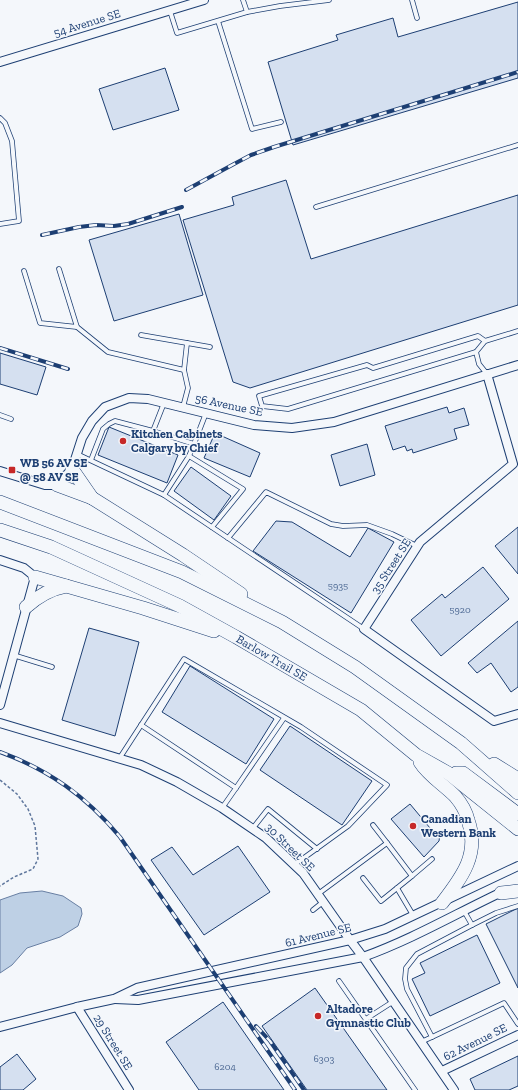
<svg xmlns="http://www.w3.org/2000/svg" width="518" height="1090" viewBox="0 0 518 1090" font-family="'Zilla Slab',serif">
  <rect width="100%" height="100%" fill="#f4f7fb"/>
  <path fill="#bed0e5" stroke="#687fa3" d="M42 891 63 896 81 908 82 914 78 926 60 937 27 948 12 965 0 973V900L20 893Z"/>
  <g fill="#d5e0f0" stroke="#1d3f73">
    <path d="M518 2V78L293 145 268 62 338 40 336 35 393 18 398 37Z"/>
    <path d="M165 68 179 110 113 130 99 89Z"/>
    <path d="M286 180 311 259 518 195V305L250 388 233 382 183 220 234 205 232 197Z"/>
    <path d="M179 214 203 295 114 321 89 240Z"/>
    <path d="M0 353 46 367 37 395 0 384Z"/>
    <path d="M447 407 449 413 464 408 469 425 454 429 457 439 413 453 412 449 407 451 405 446 393 450 385 426Z"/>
    <path d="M109 427 178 455 167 483 98 455Z"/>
    <path d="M215 433 260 453 250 477 204 458Z"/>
    <path d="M367 444 375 475 340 486 331 455Z"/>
    <path d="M191 467 231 496 214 520 174 491Z"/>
    <path d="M276 521 292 522 350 557 368 528 394 542 351 613 253 551Z"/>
    <path d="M518 527V574L495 546Z"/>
    <path d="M483 567 509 599 441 656 411 620 442 594 445 598Z"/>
    <path d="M518 621V687L511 692 491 663 477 673 468 663Z"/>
    <path d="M89 628 139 642 115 736 62 720Z"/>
    <path d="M190 666 274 719 246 764 162 712Z"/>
    <path d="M290 726 372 781 342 825 260 770Z"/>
    <path d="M410 804 435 834H440L439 841 424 857 391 819Z"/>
    <path d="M238 846 270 892 204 935 151 860 172 847 193 875Z"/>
    <path d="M518 908V988L486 924Z"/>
    <path d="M477 935 500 983 430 1016 412 979 425 973 420 963Z"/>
    <path d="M315 988 387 1090H307L262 1026Z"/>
    <path d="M223 1002 284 1090H199L166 1042Z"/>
    <path d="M17 1054 36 1079 23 1090H0V1067Z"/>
    <path d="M518 1056V1086L509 1090H475L470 1079Z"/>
  </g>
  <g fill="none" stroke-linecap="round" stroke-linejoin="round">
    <defs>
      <g id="service">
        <path d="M412 0 417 18"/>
        <path d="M170 11 177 33 247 12 243 0"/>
        <path d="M247 12 280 6 329 0"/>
        <path d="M218 21 252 129 281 122"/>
        <path d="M0 118 5 123 12 141 19 221 0 224"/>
        <path d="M316 207 518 145"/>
        <path d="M24 271 40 323 77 327 59 269"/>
        <path d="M77 327 108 352 184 370 187 343 210 347"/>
        <path d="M141 335 187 343"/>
        <path d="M485 341 478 336 373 368 367 365 259 396 262 406 288 409 476 352 479 364 487 374"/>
        <path d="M476 352 485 341 518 331"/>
        <path d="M183 407 188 388 184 370"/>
        <path d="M0 415 11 419"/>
        <path d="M153 431 194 444 206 413"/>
        <path d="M77 454 164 495 228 538"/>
        <path d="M189 456 243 489 212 527"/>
        <path d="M91 460 103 429 109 424 115 421 153 431 164 403"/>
        <path d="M164 495 189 456 194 444"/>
        <path d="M364 629 228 538 266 492 331 524 343 526 367 525 392 534 417 546"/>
        <path d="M13 655 52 667"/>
        <path d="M141 725 236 788 222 808"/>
        <path d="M119 759 184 659 301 727 387 785 348 826 294 865"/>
        <path d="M236 788 284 718"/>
        <path d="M253 828 268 809 317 849"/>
        <path d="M412 876 432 859"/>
        <path d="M363 878 381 901 412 876 387 843"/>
        <path d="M397 888 413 915"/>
        <path d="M318 894 387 843 373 825"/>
        <path d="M313 910 323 902"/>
        <path d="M472 925 496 913 518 906"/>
        <path d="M339 981 415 1090"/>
        <path d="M366 1019 394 1001"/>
        <path d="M432 1037 504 1003 518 1024"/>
        <path d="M421 1042 432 1037 407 989 405 979 406 968 417 954 472 925 464 911"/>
      </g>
      <g id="minor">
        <path d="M0 62 204 0"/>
        <path d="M487 374 513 464 420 542 364 629 494 721 518 714"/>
        <path d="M0 471 45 485H57L72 469 82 438 92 421 105 407 129 398 148 399 254 425 292 428 334 422 518 365"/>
        <path d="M0 560 24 568 35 577 0 705"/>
        <path d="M0 723 141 765 177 782 222 808 266 838 303 873 350 940 363 957 454 1090"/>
        <path d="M115 999 138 1000 363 957C413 939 457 913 504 891"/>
        <path d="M77 1007 129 1090"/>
        <path d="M0 1027 77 1007 114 999 137 988 350 940 385 929 518 866"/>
        <path d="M442 1071 518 1035"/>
      </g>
      <g id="primary">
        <path d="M72 469 92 498"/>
        <path d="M57 485 92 498 183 555 241 594"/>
        <path d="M0 502 182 572 282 622 355 667 461 743 518 793"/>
        <path id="s1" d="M0 530 51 547 180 606 236 637 361 710 416 755 448 773 518 829"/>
        <path d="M35 577 143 608 214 631"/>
        <path d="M26 607C38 596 50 589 66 586"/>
        <path d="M420 762C428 775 444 785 455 796 461 803 466 811 468 820 480 854 462 877 442 903"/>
        <path d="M494 764 518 779"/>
        <path d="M456 773H463L518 814"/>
        <path d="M501 893 518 891"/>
      </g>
    </defs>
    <use href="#service" stroke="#1d3f73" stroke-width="5.5"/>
    <use href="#minor" stroke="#1d3f73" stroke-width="10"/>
    <use href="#primary" stroke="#1d3f73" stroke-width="14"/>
    <path stroke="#5e769c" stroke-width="1.5" stroke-dasharray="3 2" stroke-linecap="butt" d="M0 780 17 794 28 809 35 826 38 859 33 869 14 877 0 886"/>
    <use href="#service" stroke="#f4f7fb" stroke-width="4"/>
    <use href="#minor" stroke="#f4f7fb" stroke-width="8"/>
    <use href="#primary" stroke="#f4f7fb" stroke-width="13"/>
    <defs>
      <g id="rail">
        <path d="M186 190 234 164 251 155 274 147 518 72"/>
        <path d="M42 235 79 227 96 225 114 226 128 224 182 207"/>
        <path d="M0 348 68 369"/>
        <path d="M0 752C49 770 86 796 120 837L295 1090"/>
        <path d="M256 1026 270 1041 304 1090"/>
      </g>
    </defs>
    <use href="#rail" stroke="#1d3f73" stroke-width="4"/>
    <use href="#rail" stroke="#f4f7fb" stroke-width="2.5" stroke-dasharray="8" stroke-linecap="butt"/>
  </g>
  <g fill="#c62828" stroke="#f4f7fb" stroke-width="1.5">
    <circle cx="123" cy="441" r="4"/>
    <rect x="8" y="466" width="8" height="8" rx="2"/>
    <circle cx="413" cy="826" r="4"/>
    <circle cx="318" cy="1016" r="4"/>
  </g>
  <g text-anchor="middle" stroke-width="3" stroke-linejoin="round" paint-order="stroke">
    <g font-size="10" fill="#4b6792">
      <text x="338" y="589">5935</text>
      <text x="460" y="613">5920</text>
      <text x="324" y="1062">6303</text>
      <text x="225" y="1070">6204</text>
    </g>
    <g font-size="12" fill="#1d3f73" stroke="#f4f7fb">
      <text transform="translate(87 23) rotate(-17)" y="4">54 Avenue SE</text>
      <text transform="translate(229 405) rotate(12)" y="4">56 Avenue SE</text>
      <text transform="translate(391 566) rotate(-57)" y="4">35 Street SE</text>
      <text dy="4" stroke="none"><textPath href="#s1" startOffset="301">Barlow Trail SE</textPath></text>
      <text transform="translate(290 847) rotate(44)" y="4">30 Street SE</text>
      <text transform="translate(318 935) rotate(-14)" y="4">61 Avenue SE</text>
      <text transform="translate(113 1042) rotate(58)" y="4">29 Street SE</text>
      <text transform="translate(475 1042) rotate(-26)" y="4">62 Avenue SE</text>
    </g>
    <g font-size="12" font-weight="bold" fill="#1d3f73" stroke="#f4f7fb" text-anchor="start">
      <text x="131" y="438">Kitchen Cabinets<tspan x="131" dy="14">Calgary by Chief</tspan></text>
      <text x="20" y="467">WB 56 AV SE<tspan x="20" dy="14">@ 58 AV SE</tspan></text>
      <text x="421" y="823">Canadian<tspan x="421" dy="14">Western Bank</tspan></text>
      <text x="326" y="1013">Altadore<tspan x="326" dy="14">Gymnastic Club</tspan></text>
    </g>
  </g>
</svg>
